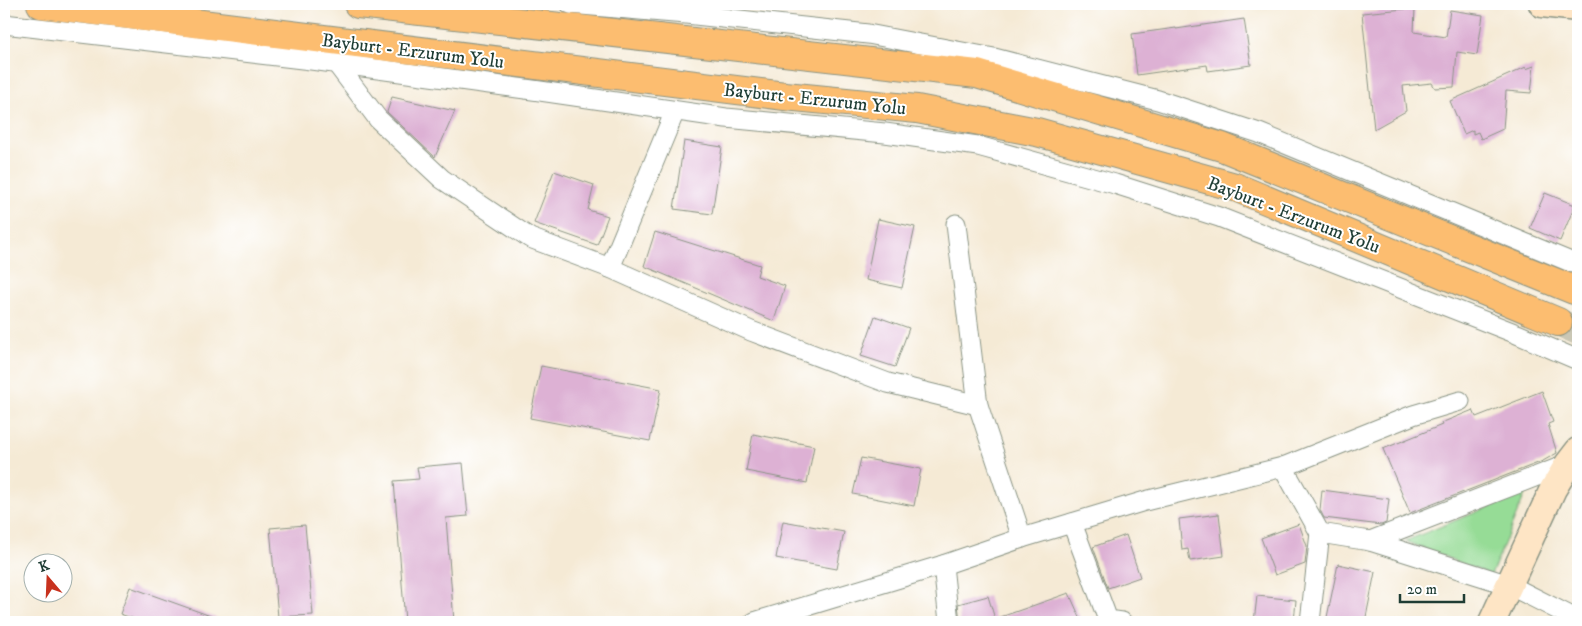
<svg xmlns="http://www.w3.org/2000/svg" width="1582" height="626" viewBox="0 0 1582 626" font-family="'IM FELL DW Pica',serif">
  <rect width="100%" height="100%" fill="#fff"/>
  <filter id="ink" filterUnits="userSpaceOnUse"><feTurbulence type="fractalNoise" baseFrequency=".02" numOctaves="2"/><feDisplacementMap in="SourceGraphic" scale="10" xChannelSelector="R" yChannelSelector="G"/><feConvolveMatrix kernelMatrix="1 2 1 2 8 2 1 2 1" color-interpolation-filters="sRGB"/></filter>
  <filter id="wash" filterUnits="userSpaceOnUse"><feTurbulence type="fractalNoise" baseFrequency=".0096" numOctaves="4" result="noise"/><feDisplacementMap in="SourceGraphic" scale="20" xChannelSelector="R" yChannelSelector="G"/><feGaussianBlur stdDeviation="1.12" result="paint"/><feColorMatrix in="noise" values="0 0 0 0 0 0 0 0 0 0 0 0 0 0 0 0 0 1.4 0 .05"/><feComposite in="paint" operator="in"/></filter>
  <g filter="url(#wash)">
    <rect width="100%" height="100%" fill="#f5ead5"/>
    <path fill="#96dc96" stroke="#5a8c65" d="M1526 492 1491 575 1405 541Z"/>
    <g id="blocks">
      <g fill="#ddb1d4">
        <path d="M1415 8 1414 32 1446 37 1450 10 1483 15 1477 55 1457 52 1454 87 1435 88 1432 83 1403 86 1406 111 1374 129 1362 13Z"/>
        <path d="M1244 19 1251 65 1208 71 1207 65 1137 75 1132 34 1176 28V29Z"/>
        <path d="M1534 66 1531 93 1506 91 1503 129 1481 139 1478 132 1473 134V130L1464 134 1450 101 1526 67V69Z"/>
        <path d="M392 97 455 111 435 157 387 112Z"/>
        <path d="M684 141 722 147 712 214 674 209Z"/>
        <path d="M554 171 594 185 588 210 608 216 597 245 534 223Z"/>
        <path d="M1545 193 1575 205 1560 241 1530 228Z"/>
        <path d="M878 219 915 227 902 288 866 280Z"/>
        <path d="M655 232 760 265 757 276 785 286 774 321 644 266Z"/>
        <path d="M875 316 909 328 895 367 861 356Z"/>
        <path d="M541 366 661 389 650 441 530 418Z"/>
        <path d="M1542 391 1553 422 1548 424 1557 453 1543 461 1410 513 1383 449 1442 425 1441 423 1473 410 1476 417Z"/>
        <path d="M753 434 814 446 807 483 746 471Z"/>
        <path d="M861 458 921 469 914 506 853 494Z"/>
        <path d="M463 463 468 516 446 518 454 622H405L394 481 419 479 417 467Z"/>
        <path d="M1322 490 1389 499 1386 523 1381 525 1324 518 1320 510Z"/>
        <path d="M1219 514 1224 556 1190 561 1188 549 1182 550 1179 519Z"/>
        <path d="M783 521 844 532 837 569 776 558Z"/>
        <path d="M1299 524 1307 546 1305 564 1275 575 1261 538Z"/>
        <path d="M305 525 313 615 278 617 270 528Z"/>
        <path d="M1126 535 1140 577 1108 588 1093 547Z"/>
        <path d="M1338 564 1375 572 1365 622H1326Z"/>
        <path d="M130 587 222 620 221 622H143L120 614Z"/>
        <path d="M1069 593 1082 622H960L958 604 988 596 995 619Z"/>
        <path d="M1257 596 1296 600 1294 622H1254Z"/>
      </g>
    </g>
  </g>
  <g filter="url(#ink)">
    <use href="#blocks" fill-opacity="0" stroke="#8a9484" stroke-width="1"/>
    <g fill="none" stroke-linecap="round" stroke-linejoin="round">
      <path stroke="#cac7b5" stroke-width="28" stroke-dasharray="28 14" stroke-linecap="butt" d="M1558 322 1578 331"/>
      <defs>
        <g id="street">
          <path d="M570 4 686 14 868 34 994 58 1158 100 1259 133 1578 265"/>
          <path d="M4 24 311 60 540 91 726 118 885 133 978 146 1115 184 1219 217 1517 334 1578 360"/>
          <path d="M336 63 378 119 442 179 530 238 610 268 751 331 888 383 978 405"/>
          <path d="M956 224 978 405 1022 538"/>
          <path d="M610 268 675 111"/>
          <path d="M1283 467 1320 533 1370 541 1509 585 1578 620"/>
          <path d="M1072 523 1108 620 1122 622"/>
          <path d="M1370 541 1568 464"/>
          <path d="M943 565 949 622"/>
          <path d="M754 622 943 565 1022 538 1145 501 1283 467 1413 415 1460 401"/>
          <path d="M1310 622 1320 533"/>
        </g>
        <g id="secondary">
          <path d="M1542 4 1578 8"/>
          <path d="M1492 622 1553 489 1568 464 1578 451"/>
        </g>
        <g id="highway">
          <path d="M41 4 785 96 917 109 1037 132 1235 187 1558 322"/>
          <path d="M358 4 977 74 1222 147 1574 290"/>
        </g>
      </defs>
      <use href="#street" stroke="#8a9484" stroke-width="21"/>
      <use href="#secondary" stroke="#8a9484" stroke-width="29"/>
      <use href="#highway" stroke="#8a9484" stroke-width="30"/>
      <use href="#street" stroke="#fff" stroke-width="19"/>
      <use href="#secondary" stroke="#fee5c5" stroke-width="26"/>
      <use href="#highway" stroke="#fcbd6f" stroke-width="28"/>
    </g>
  </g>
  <g text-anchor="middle" stroke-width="4" stroke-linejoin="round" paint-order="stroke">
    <g font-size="19" fill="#1f3d34" stroke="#fff">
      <text transform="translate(413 50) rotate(7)" y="7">Bayburt - Erzurum Yolu</text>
      <text transform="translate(815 98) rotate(6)" y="7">Bayburt - Erzurum Yolu</text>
      <text transform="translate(1294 214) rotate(21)" y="7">Bayburt - Erzurum Yolu</text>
    </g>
  </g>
  <rect width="1582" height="626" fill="none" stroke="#fff" stroke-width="20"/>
  <g transform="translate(48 578) rotate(341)"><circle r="24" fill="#ffffff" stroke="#a5b1ae"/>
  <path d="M0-4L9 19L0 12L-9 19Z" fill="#c8321e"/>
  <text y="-8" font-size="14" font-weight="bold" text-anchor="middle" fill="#1f3d34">K</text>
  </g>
  <path d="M1400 594v8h64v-8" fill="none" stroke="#1f3d34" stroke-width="2.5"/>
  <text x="1407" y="594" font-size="15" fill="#1f3d34" stroke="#ffffff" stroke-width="4" paint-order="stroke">20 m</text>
</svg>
